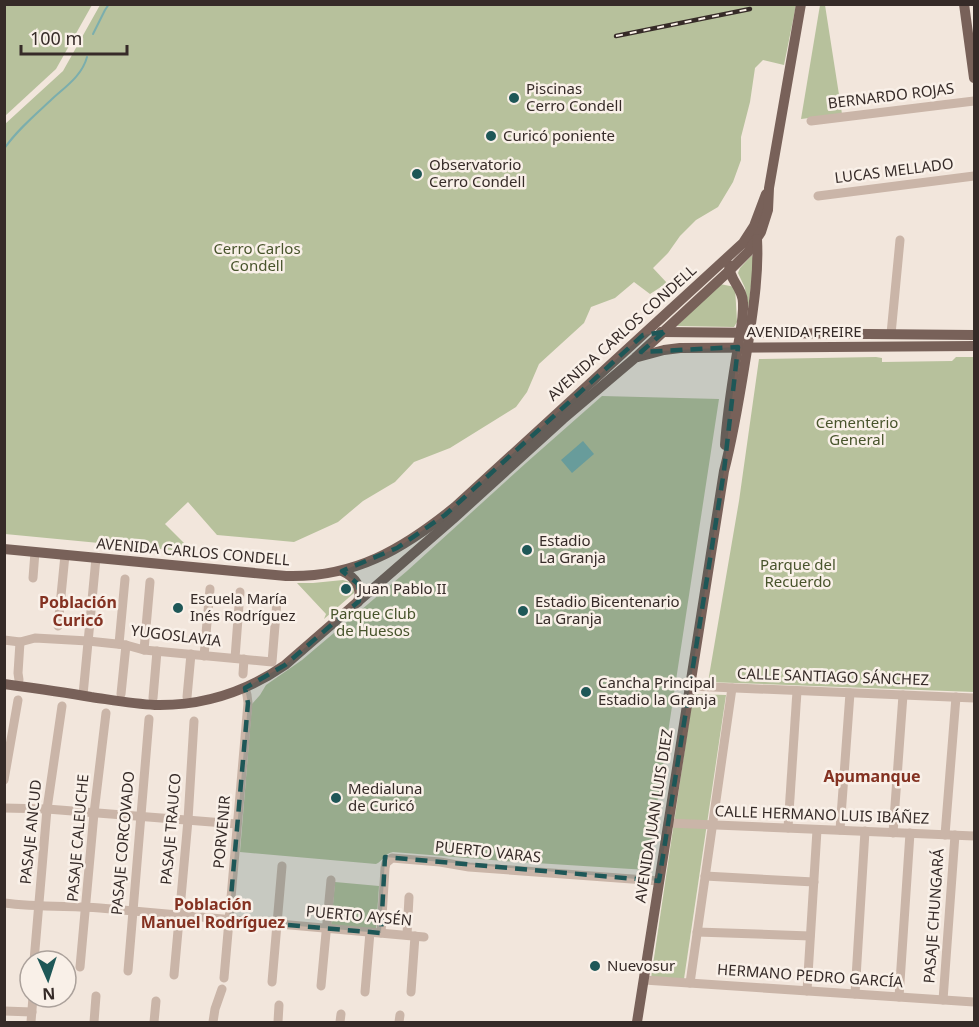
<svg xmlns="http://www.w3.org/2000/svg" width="979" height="1027" viewBox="0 0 979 1027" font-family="'Noto Sans',sans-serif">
  <rect width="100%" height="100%" fill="#f2e6dc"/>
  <g fill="#b7c19c">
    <path d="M5 4 92 5 56 69 5 116Z"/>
    <path d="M100 5H796L784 65 763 60 755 68 750 102 741 137V160L733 182 718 207 696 220 680 236 668 253 653 268 667 283 650 294 634 282 615 298 591 307 584 323 539 364 527 392 516 407 450 448 414 462 395 482 363 501 338 522 294 542 217 535 188 502 165 524 193 552 5 534V124L63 71Z"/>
    <path d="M820 5H825L842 114 801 119Z"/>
    <path d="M752 255 754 263 748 310 745 288 738 273 740 268Z"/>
    <path d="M720 284 735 287 737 322 734 327 677 326Z"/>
    <path d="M876 357 882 358V362L952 361 956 357H974V692L708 682 739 501 759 359Z"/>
    <path d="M602 396 719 399 647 870 504 861 393 852C385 853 383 861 376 864L240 852 252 704 260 695 266 685 302 660 407 571 526 463Z"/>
    <path d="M343 580 353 583 354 593 324 619 326 614 297 583H313Z"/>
    <path d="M693 694 726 695 684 979 651 978Z"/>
    <path d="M335 882 379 886 376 930 331 926Z"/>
  </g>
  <path fill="#7baead" d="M583 441 594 454 572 473 561 460Z"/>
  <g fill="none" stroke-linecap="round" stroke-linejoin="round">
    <g stroke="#7baead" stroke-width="2">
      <path d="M93 34 105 10 109 4"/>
      <path d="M4 149C17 130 35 115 51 100 65 87 82 76 87 57"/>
    </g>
    <g stroke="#cab5a8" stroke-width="9">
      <path d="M811 121 974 101"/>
      <path d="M818 196 974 176"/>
      <path d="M891 334 900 240"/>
      <path d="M33 578 35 552"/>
      <path d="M58 626 65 555"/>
      <path d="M4 640 20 642 35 638 88 641 126 645 144 650 272 662 277 601"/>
      <path d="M119 644 125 579"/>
      <path d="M144 650 150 582"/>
      <path d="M204 656 210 589"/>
      <path d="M235 658 240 592"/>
      <path d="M243 674 244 659"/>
      <path d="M19 680 18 673 20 642"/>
      <path d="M689 686 974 698"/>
      <path d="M121 694 126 645"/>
      <path d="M83 695 96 558"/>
      <path d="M187 697 191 654"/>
      <path d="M153 698 157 651"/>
      <path d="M4 780 18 700"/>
      <path d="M4 808 47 809 237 824"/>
      <path d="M668 823 974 836"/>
      <path d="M788 828 797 691"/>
      <path d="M840 830 850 693"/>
      <path d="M893 833 903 695"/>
      <path d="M945 835 956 697"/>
      <path d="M705 876 814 882"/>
      <path d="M4 903C36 907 68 906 100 908L424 937"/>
      <path d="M697 932 810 936"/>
      <path d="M381 933 385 868 386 863 392 858 440 862 469 867 659 881"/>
      <path d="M407 935 409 897"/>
      <path d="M34 961 47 809 62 706"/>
      <path d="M80 967 94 813 106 713"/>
      <path d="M128 971 149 719"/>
      <path d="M174 975 188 820 194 721"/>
      <path d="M224 978 248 703 247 695 245 688"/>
      <path d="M644 980 974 1002"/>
      <path d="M272 982 282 866"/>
      <path d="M690 983 732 688"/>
      <path d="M321 986 331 880"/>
      <path d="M807 991 817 830"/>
      <path d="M365 992 370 932"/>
      <path d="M411 992 415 936"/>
      <path d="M855 994 865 831"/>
      <path d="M899 997 910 833"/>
      <path d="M943 1000 955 835"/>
      <path d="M4 1011 32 1012"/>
      <path d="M31 1022 33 997"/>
      <path d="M94 1022 96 996"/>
      <path d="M154 1022 156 1001"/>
      <path d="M213 1022 215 1009 222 989"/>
      <path d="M278 1022 279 1005"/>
      <path d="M340 1022 341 1014"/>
      <path d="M399 1022 400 1015"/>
    </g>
    <g stroke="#786159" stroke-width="10">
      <path d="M964 4 974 78"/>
      <path d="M661 332 974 335"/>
      <path d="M638 357 664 350 680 348 974 346"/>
      <path d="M725 445C727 414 732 384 737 353 739 337 744 319 743 303 743 288 729 280 729 265"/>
      <path d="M4 549 286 576C355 578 403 549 455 507L743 243 754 226 766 194"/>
      <path d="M342 571C355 577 363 587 358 602"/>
      <path d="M4 684C33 688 62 692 91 697 112 700 134 704 155 705 202 706 246 692 285 665L453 519 563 419 635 358 729 271 748 252 761 232 768 210 769 188 801 4"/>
      <path d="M637 1022 724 471C735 429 741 387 748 344 753 310 759 274 757 239"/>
    </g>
    <defs>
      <path id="rail" d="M616 36 750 9"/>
    </defs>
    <use href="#rail" stroke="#362b28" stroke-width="4.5"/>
    <use href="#rail" stroke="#f9f0e8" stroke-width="2" stroke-dasharray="7" stroke-linecap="butt"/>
  </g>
  <path fill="#1e5757" fill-opacity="0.2" stroke="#1e5757" stroke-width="4.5" stroke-dasharray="12 8" stroke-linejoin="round" d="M664 332 641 352 738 347 724 471 659 881 385 857 381 933 229 920 248 703 245 688 285 665 359 601 358 584 342 571 397 548 445 515 643 335Z"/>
  <g fill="#1e5757" stroke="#f9f0e8" stroke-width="2">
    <circle cx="514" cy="98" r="6"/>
    <circle cx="491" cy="136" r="6"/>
    <circle cx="417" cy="174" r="6"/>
    <circle cx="527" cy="550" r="6"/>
    <circle cx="346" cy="589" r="6"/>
    <circle cx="178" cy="608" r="6"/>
    <circle cx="523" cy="611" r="6"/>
    <circle cx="586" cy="692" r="6"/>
    <circle cx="336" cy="798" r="6"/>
    <circle cx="595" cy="966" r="6"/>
  </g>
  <g text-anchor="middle" stroke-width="5" stroke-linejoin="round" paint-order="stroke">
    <g font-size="15" fill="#362b28" stroke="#f9f0e8" text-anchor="start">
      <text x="526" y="94">Piscinas<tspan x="526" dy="17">Cerro Condell</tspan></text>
      <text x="503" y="141">Curicó poniente</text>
      <text x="429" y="170">Observatorio<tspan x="429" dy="17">Cerro Condell</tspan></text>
      <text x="539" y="546">Estadio<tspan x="539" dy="17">La Granja</tspan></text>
      <text x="358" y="594">Juan Pablo II</text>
      <text x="190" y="604">Escuela María<tspan x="190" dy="17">Inés Rodríguez</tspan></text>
      <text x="535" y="607">Estadio Bicentenario<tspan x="535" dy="17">La Granja</tspan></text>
      <text x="598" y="688">Cancha Principal<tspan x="598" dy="17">Estadio la Granja</tspan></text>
      <text x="348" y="794">Medialuna<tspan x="348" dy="17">de Curicó</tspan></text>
      <text x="607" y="971">Nuevosur</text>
    </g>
    <g font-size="15" fill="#362b28" stroke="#f9f0e8">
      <text transform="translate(891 96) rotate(-7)" y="5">BERNARDO ROJAS</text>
      <text transform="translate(894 171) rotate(-7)" y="5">LUCAS MELLADO</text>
      <text x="804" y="337">AVENIDA FREIRE</text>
      <text transform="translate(622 333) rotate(-42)" y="5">AVENIDA CARLOS CONDELL</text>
      <text transform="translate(193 552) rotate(5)" y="5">AVENIDA CARLOS CONDELL</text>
      <text transform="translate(176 636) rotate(7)" y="5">YUGOSLAVIA</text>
      <text transform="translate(833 677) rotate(2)" y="5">CALLE SANTIAGO SÁNCHEZ</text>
      <text transform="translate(822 815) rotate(2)" y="5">CALLE HERMANO LUIS IBÁÑEZ</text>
      <text transform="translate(654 816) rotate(-81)" y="5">AVENIDA JUAN LUIS DIEZ</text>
      <text transform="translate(171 829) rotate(-85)" y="5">PASAJE TRAUCO</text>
      <text transform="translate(31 832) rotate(-84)" y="5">PASAJE ANCUD</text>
      <text transform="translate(222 832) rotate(-85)" y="5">PORVENIR</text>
      <text transform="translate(78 838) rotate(-85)" y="5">PASAJE CALEUCHE</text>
      <text transform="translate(123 843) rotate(-85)" y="5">PASAJE CORCOVADO</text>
      <text transform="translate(488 852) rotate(6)" y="5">PUERTO VARAS</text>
      <text transform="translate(359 916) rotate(5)" y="5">PUERTO AYSÉN</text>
      <text transform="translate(934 916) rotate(-86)" y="5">PASAJE CHUNGARÁ</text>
      <text transform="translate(810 976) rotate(4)" y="5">HERMANO PEDRO GARCÍA</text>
    </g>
    <g font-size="15" fill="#48542c" stroke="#f9f0e8">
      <text x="257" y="254">Cerro Carlos<tspan x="257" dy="17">Condell</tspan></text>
      <text x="857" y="428">Cementerio<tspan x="857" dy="17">General</tspan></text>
      <text x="798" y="570">Parque del<tspan x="798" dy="17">Recuerdo</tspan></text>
      <text x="373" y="619">Parque Club<tspan x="373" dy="17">de Huesos</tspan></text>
    </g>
    <g font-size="16" font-weight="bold" fill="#843222" stroke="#f9f0e8">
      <text x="78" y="608">Población<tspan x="78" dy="18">Curicó</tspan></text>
      <text x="872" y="782">Apumanque</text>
      <text x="213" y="910">Población<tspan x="213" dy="18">Manuel Rodríguez</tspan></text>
    </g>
  </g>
  <rect width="979" height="1027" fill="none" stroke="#362b28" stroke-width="12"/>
  <g transform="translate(48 979) rotate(177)"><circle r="28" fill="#f9f0e8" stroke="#aba19b" stroke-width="1.5"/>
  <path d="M0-4.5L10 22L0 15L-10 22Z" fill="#1e5757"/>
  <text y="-9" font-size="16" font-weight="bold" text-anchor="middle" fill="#362b28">N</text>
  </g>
  <path d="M21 45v9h106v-9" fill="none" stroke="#362b28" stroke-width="3"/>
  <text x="30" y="45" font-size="18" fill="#362b28" stroke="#f9f0e8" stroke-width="4.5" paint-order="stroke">100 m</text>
</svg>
